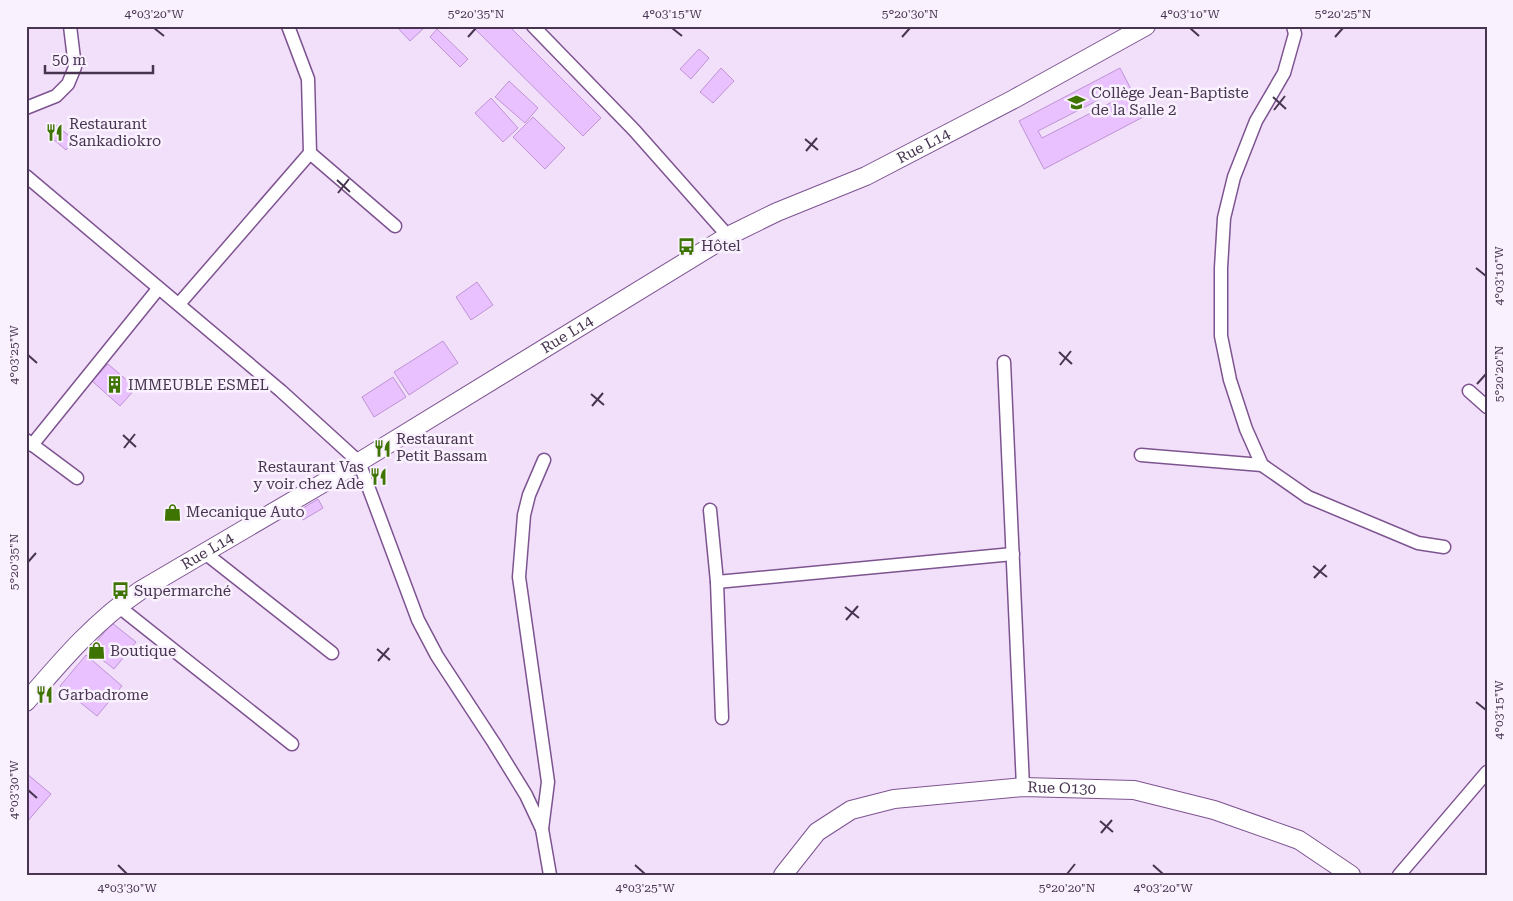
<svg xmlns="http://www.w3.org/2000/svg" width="1513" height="901" viewBox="0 0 1513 901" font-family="'Roboto Serif',serif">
  <rect width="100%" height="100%" fill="#f2e0fb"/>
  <g fill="#e9c1fe" stroke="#bf93d5" fill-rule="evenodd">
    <path d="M396 26H420L423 29 410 41Z"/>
    <path d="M472 26H509L601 118 583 136Z"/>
    <path d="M437 29 468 59 460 67 430 37Z"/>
    <path d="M699 49 709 58 691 79 680 69Z"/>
    <path d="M721 68 734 81 713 103 700 92Z"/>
    <path d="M1120 68 1145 116 1044 169 1019 121ZM1116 91 1120 98 1042 138 1038 131Z"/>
    <path d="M509 81 538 108 525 123 495 97Z"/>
    <path d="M491 98 518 128 503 142 475 113Z"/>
    <path d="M533 117 565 148 545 169 513 137Z"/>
    <path d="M56 125 74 140 66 150 48 135Z"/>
    <path d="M477 282 493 305 471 320 456 297Z"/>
    <path d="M443 341 458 363 409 395 394 372Z"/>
    <path d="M108 364 136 388 120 406 92 381Z"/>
    <path d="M393 377 406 397 374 417 362 397Z"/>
    <path d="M318 499 323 508 303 520 298 511Z"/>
    <path d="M112 623 136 642 114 669 90 650Z"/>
    <path d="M86 655 122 686 97 716 60 686Z"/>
    <path d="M26 773 51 794 26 823Z"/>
  </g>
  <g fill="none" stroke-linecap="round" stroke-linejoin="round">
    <defs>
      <g id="street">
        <path d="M533 26 634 130 728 236"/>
        <path d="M1293 26 1295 34 1284 73 1256 121 1234 177 1224 218 1221 268V336L1230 380 1246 429 1262 465 1308 497 1418 543 1444 547"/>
        <path d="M26 108 56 96 68 84 75 67 70 26"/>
        <path d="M310 153 395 226"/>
        <path d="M26 176 281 391 359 462 418 620 437 656 494 743 526 795 542 829 550 875"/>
        <path d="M179 304 310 153 308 79 288 26"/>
        <path d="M1004 362 1023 787"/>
        <path d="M1469 391 1487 407"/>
        <path d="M26 440 77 478"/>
        <path d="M32 445 158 289"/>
        <path d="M1141 455 1262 465"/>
        <path d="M710 510 717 582 722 718"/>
        <path d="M205 553 332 653"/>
        <path d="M717 582 1013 554"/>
        <path d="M118 606 292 744"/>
        <path d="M542 829 548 782 519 577 524 515 529 495 544 460"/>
        <path d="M1399 875 1487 772"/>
      </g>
      <g id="secondary">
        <path id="s1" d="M26 702C62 660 95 621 141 590L359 462 728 236 777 212 866 176 1014 99 1146 26"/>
        <path id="s2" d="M783 875 817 832 851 810 894 799 1023 787 1134 790 1214 810 1299 840 1351 875"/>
      </g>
    </defs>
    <use href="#street" stroke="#7d5390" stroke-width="15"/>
    <use href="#secondary" stroke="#7d5390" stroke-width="20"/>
    <use href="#street" stroke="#fff" stroke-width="12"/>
    <use href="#secondary" stroke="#fff" stroke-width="18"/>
  </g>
  <path fill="none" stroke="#473450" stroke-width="2" d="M154 28 164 36M672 28 682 36M1190 28 1199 36M468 37 476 28M902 37 910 28M1335 37 1343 28M1273 97 1286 109M1274 110 1285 96M805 139 818 150M806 151 817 138M337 180 350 192M338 193 349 179M1476 268 1486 276M1059 352 1072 364M28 355 37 363M1060 365 1071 351M1477 384 1486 374M591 394 604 405M592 406 603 393M123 435 136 447M124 448 135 434M28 562 36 553M1313 566 1327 577M1314 578 1326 565M845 607 859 618M846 620 858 606M377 649 390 660M378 661 389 648M1476 702 1486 710M28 790 37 798M1100 821 1113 832M1101 833 1112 820M118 865 127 874M635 865 645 874M1153 865 1163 874M1067 874 1075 864"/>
  <defs>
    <symbol id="school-bare" viewBox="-9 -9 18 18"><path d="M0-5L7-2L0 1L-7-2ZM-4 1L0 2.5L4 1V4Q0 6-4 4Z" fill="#3e7401" stroke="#faf1ff" stroke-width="2.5" paint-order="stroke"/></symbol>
    <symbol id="restaurant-bare" viewBox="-9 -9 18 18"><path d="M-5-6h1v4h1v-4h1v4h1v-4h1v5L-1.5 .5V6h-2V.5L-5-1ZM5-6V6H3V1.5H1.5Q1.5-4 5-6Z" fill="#3e7401" stroke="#faf1ff" stroke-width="2.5" paint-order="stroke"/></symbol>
    <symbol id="bus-bare" viewBox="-9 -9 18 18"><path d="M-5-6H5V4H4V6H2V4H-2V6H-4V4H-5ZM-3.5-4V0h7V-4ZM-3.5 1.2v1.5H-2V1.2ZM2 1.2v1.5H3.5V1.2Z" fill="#3e7401" stroke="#faf1ff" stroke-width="2.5" paint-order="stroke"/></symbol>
    <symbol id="building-bare" viewBox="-9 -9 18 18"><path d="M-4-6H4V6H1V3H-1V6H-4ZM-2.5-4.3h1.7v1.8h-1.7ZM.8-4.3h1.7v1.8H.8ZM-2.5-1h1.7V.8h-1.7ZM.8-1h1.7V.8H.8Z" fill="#3e7401" stroke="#faf1ff" stroke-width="2.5" paint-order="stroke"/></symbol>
    <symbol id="shop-bare" viewBox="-9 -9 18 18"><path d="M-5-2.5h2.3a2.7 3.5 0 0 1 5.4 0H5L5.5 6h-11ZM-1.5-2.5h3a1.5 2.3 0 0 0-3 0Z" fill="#3e7401" stroke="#faf1ff" stroke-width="2.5" paint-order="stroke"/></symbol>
  </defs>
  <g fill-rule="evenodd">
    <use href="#school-bare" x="1064" y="90" width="25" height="25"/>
    <use href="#restaurant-bare" x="42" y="120" width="25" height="25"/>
    <use href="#bus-bare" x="674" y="234" width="25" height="25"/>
    <use href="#building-bare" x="102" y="372" width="25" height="25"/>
    <use href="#restaurant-bare" x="370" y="436" width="25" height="25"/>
    <use href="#restaurant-bare" x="366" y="464" width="25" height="25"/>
    <use href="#shop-bare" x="160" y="500" width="25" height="25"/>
    <use href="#bus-bare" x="108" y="578" width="25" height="25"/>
    <use href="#shop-bare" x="84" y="638" width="25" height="25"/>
    <use href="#restaurant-bare" x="32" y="682" width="25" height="25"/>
  </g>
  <g text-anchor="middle" stroke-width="5" stroke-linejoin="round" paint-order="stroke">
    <g font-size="15" fill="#473450" stroke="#faf1ff" text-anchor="start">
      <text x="1091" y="98">Collège Jean-Baptiste<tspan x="1091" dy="17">de la Salle 2</tspan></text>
      <text x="69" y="129">Restaurant<tspan x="69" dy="17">Sankadiokro</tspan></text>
      <text x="701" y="251">Hôtel</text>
      <text x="128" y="390">IMMEUBLE ESMEL</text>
      <text x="396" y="444">Restaurant<tspan x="396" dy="17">Petit Bassam</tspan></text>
      <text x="364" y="472" text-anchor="end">Restaurant Vas<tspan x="364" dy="17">y voir chez Ade</tspan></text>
      <text x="186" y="517">Mecanique Auto</text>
      <text x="134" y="596">Supermarché</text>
      <text x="110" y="656">Boutique</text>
      <text x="58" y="700">Garbadrome</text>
    </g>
    <g font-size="15" fill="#473450" stroke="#faf1ff">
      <text dy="5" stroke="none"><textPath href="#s1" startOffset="1062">Rue L14</textPath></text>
      <text dy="5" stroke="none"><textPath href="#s1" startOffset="658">Rue L14</textPath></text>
      <text dy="5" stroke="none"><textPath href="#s1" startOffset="238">Rue L14</textPath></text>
      <text dy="5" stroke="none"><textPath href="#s2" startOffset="308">Rue O130</textPath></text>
    </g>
  </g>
  <rect width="1513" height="901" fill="none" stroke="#faf1ff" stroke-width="55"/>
  <path d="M45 65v8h108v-8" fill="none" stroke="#473450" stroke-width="2.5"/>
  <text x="52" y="65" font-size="15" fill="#473450" stroke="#faf1ff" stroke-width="4" paint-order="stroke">50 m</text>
  <rect x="28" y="28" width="1458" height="846" fill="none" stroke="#473450" stroke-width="2"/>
  <g font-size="12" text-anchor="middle" fill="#473450">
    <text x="154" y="18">4°03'20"W</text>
    <text x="476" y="18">5°20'35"N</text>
    <text x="672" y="18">4°03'15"W</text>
    <text x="910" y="18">5°20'30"N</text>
    <text x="1190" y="18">4°03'10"W</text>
    <text x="1343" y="18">5°20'25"N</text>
    <text transform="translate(1499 276) rotate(-90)" y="4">4°03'10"W</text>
    <text transform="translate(14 355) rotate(-90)" y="4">4°03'25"W</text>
    <text transform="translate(1499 374) rotate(-90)" y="4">5°20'20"N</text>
    <text transform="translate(14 562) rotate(-90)" y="4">5°20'35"N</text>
    <text transform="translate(1499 710) rotate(-90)" y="4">4°03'15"W</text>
    <text transform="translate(14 790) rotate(-90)" y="4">4°03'30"W</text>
    <text x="127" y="892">4°03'30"W</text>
    <text x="645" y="892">4°03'25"W</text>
    <text x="1067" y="892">5°20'20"N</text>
    <text x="1163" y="892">4°03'20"W</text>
  </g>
</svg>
